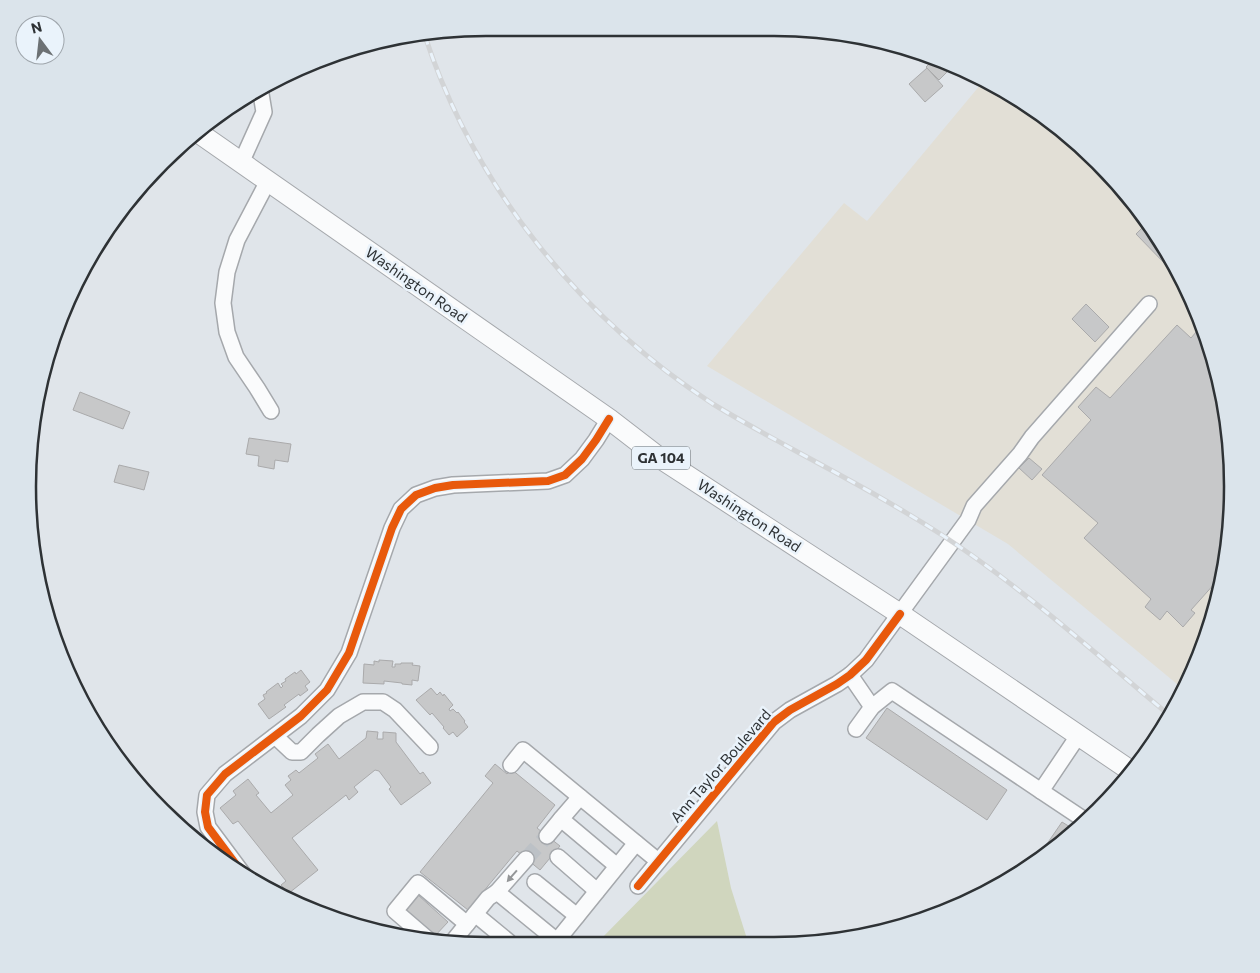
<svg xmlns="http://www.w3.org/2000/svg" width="1260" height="973" viewBox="0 0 1260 973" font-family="Commissioner,sans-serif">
  <rect width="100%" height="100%" fill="#e0e5ea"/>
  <path fill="#e2dfd6" d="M981 84 1053 122 1155 232 1198 311 1224 397 1232 487 1224 576 1197 662 1183 689 1008 544 707 366 844 203 867 221Z"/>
  <path fill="#d0d6be" d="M717 821 731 888 748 942H598Z"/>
  <g fill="#c7c8c9" stroke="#aaaaab">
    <path d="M934 59 951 68 939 80 926 67Z"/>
    <path d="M927 68 943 86 925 102 909 84Z"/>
    <path d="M1147 223 1155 232 1173 264 1169 268 1136 234Z"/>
    <path d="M1086 304 1109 327 1095 342 1072 319Z"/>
    <path d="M1177 325 1191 338 1202 325 1224 397 1232 487 1224 573 1191 610 1195 613 1183 627 1167 611 1160 620 1145 607 1151 599 1084 538 1098 523 1042 475 1091 420 1078 407 1096 387 1110 398Z"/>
    <path d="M80 392 130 412 123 429 73 410Z"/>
    <path d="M249 438 291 444 288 462 275 460 274 469 258 466 259 456 246 454Z"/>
    <path d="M1029 458 1042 469 1032 480 1019 468Z"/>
    <path d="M119 465 149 472 144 490 114 482Z"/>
    <path d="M379 660 393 661 392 667H395V664H401V663H413L412 665 420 666 418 681 412 680V685L402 684V683L384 681V684L363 683 364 664 374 665V661L379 662Z"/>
    <path d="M301 670 310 682 305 686 308 690 300 696 299 694 284 705 286 707 269 719 258 704 265 699 263 695 267 693 266 692 278 683 281 688 283 686 281 684 286 681 285 679 295 672 296 674Z"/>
    <path d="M431 688 437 695 440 692 443 696 444 694 453 705 449 709 450 711 453 709 457 713 458 712 465 721 464 722 468 727 457 737 453 732 449 735 443 728 444 727 432 713 430 715 416 700Z"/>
    <path d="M887 708 1007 790 987 820 866 738Z"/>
    <path d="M367 731 378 732 377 739H383V732L396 733V742L420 774 423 772 431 783 401 805 389 789 391 787 379 771 375 770 354 787 358 792 349 800 346 795 292 838 318 870 289 893 281 885 286 881 238 821 233 824 220 808 236 795 233 791 248 779 259 793 256 795 271 813 293 795 285 785 291 780 288 776 296 770 299 773 318 758 315 754 328 744 339 759 366 738Z"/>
    <path d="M495 764 507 774 511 769 555 805 537 828 560 846 540 870 517 851 468 910 420 872 493 783 485 776Z"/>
    <path d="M1062 822 1075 830 1043 856 1040 854Z"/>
    <path d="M418 895 448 922 433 938 403 911Z"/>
  </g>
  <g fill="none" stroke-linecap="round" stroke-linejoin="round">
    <path stroke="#bcc1c6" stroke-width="15" stroke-dasharray="15 8" stroke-linecap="butt" d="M526 859 547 836"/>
    <defs>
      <g id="minor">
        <path d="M241 163 264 112 260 88"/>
        <path d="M268 181 237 240 227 272 223 303 227 332 236 357 257 388 271 411"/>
        <path d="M850 675 872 707"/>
        <path d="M856 729 872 707 892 691 1041 791"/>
        <path d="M275 736 292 752H301L318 735 339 716 363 702H383L395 710 430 747"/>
        <path d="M1078 736 1041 791 1086 821"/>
        <path d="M511 765 523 750 658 861"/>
        <path d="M580 797 561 819 617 866"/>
        <path d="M547 836 561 819"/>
        <path d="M558 857 597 891"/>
        <path d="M243 874 208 827 205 812 207 795 225 774 301 716 327 690 349 653 392 528 401 509 416 495 435 488 453 485 548 481 565 475 582 459 596 440 609 419"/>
        <path d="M535 882 577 916"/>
        <path d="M638 886 774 722 790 710 837 684 850 675 866 660 968 520 974 506 1020 454 1032 437 1149 304"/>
        <path d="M497 892 526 859"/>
        <path d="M475 914 509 942"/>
        <path d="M454 940 488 898 497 892 557 941"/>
        <path d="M431 942 395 911 418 883 467 924"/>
        <path d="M556 942 636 843"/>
      </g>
      <path id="major" d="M199 133 609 419 657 456 900 614 1131 771"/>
    </defs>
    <use href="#minor" stroke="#a5a8ac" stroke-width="18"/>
    <use href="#major" stroke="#a5a8ac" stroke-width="22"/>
    <use href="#minor" stroke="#fafbfc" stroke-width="15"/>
    <use href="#major" stroke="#fafbfc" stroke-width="20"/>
    <defs>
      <path id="rail" d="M425 36C474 186 580 318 713 404 739 420 767 435 794 450 844 477 894 504 942 535 1023 588 1095 653 1169 715"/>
    </defs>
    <use href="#rail" stroke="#d2d4d6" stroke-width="5"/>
    <use href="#rail" stroke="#eaf3fb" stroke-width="3" stroke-dasharray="9" stroke-linecap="butt"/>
    <defs>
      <g id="cycleway">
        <path d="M243 874 208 827 205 812 207 795 225 774 301 716 327 690 349 653 392 528 401 509 416 495 435 488 453 485 548 481 565 475 582 459 596 440 609 419"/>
        <path d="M638 886 774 722 790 710 837 684 850 675 866 660 900 614"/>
      </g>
    </defs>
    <use href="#cycleway" stroke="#eaf3fb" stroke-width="11"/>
    <use href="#cycleway" stroke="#e8590c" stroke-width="8"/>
  </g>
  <defs><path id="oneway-solid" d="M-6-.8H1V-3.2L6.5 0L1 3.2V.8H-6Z" transform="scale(1.25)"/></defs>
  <use fill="#949698" href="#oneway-solid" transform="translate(512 876) rotate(131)"/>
  <g text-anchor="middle" stroke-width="5" stroke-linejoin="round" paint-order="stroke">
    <rect fill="#eaf3fb" stroke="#666c70" stroke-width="1" x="632" y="446.5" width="58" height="23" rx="4"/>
    <g font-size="14" font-weight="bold" fill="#2e3235">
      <text x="661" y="463">GA 104</text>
    </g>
    <g font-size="15" fill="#2e3235" stroke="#eaf3fb">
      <text transform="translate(416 285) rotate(35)" y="5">Washington Road</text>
      <text transform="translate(749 516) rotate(33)" y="5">Washington Road</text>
      <text transform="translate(721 766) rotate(-49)" y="5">Ann Taylor Boulevard</text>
    </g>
  </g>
  <path d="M0 0H1260V973H0ZM486 36H774A450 450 0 0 1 1224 486V487A450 450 0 0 1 774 937H486A450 450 0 0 1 36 487V486A450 450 0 0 1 486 36Z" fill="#dbe4eb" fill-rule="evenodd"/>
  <path fill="none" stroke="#2e3235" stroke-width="2.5" d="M486 36H774A450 450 0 0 1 1224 486V487A450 450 0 0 1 774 937H486A450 450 0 0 1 36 487V486A450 450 0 0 1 486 36Z"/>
  <g transform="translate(40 40) rotate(345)"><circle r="24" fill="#eaf3fb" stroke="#9fa6ac"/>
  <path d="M0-4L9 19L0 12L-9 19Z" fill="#6c7174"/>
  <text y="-8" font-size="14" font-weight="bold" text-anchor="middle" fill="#2e3235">N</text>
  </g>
</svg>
